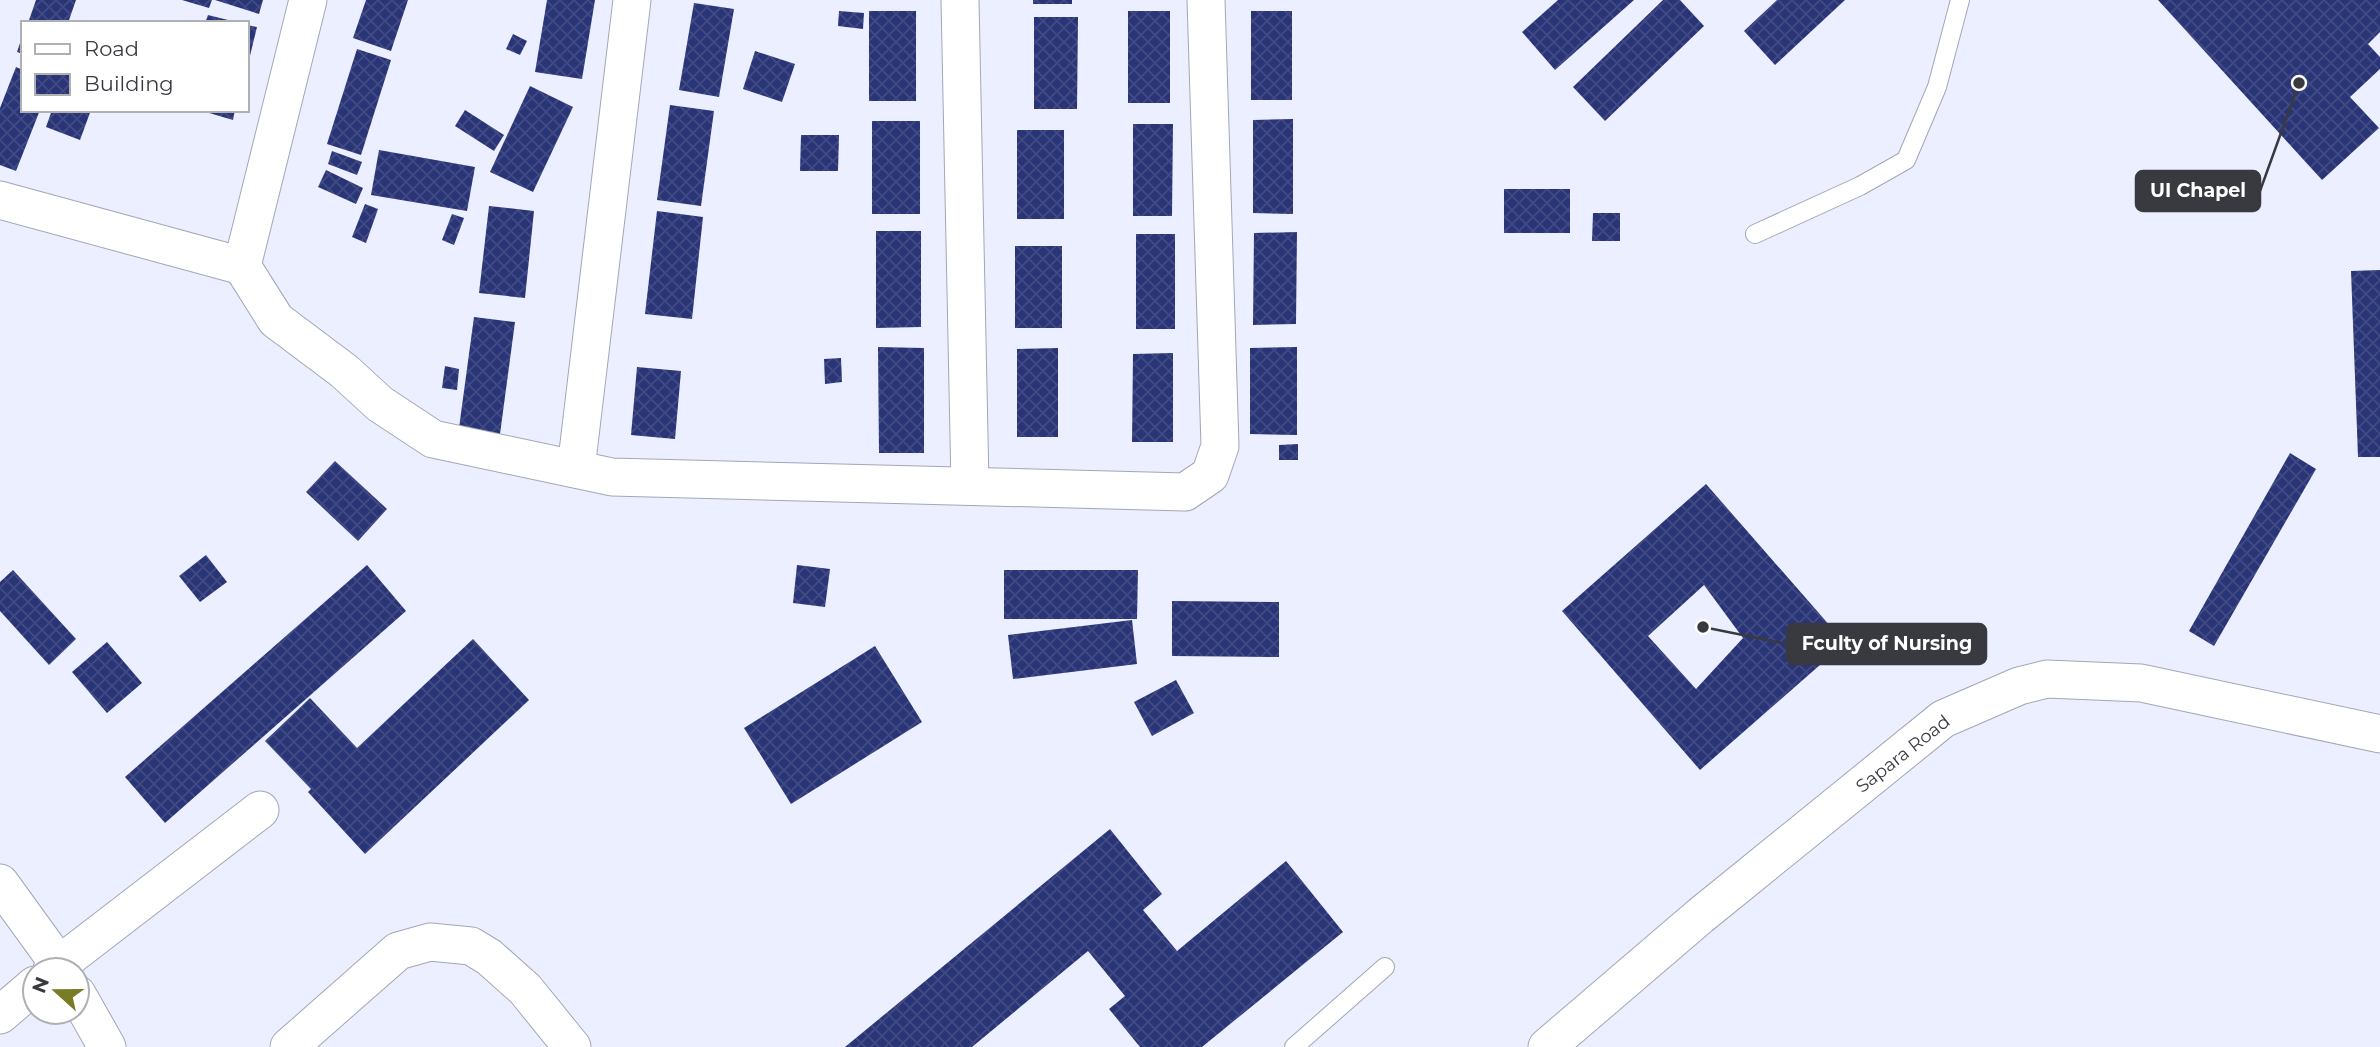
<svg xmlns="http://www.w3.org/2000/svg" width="2380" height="1047" viewBox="0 0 2380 1047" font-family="Montserrat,sans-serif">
  <defs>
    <pattern id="building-cross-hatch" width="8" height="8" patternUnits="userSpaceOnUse" patternTransform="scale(1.75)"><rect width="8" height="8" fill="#2a3577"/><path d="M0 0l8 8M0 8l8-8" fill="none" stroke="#414a83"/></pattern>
  </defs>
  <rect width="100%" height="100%" fill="#ebefff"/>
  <g fill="url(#building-cross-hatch)" fill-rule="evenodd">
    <path d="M36 0H76L68 23H28Z"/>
    <path d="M182 0H212L209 8Z"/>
    <path d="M215 0H263L259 14Z"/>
    <path d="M366 0H408L391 51 353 38Z"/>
    <path d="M547 0H595L582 79 535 72Z"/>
    <rect x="1033" y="0" width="39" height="4"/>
    <path d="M1558 0H1634L1555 70 1522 32Z"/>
    <path d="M1663 0H1680L1704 26 1605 121 1573 87Z"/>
    <path d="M1777 0H1845L1775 65 1744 31Z"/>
    <path d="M2158 0H2380V32L2368 44 2380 57V69L2350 97 2379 128 2322 180Z"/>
    <path d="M694 3 734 9 719 97 679 90Z"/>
    <path d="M839 11 864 13 863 29 838 26Z"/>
    <rect x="869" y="11" width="47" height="90"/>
    <rect x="1128" y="11" width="42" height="92"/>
    <rect x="1251" y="11" width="41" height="89"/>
    <path d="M208 15 236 22V23H205Z"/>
    <path d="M1034 17H1078L1077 109H1034Z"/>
    <path d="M247 25 257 27 248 64H247Z"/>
    <path d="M513 34 527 41 520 55 506 49Z"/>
    <path d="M22 37H23V54L17 52Z"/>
    <path d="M357 49 391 60 361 155 327 144Z"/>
    <path d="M755 51 795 64 782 102 743 89Z"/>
    <path d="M16 67 23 70V110H40L16 171 0 165V108Z"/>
    <path d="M530 86 573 107 533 192 490 172Z"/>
    <path d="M670 105 714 111 701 206 657 200Z"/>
    <path d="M52 110H91L80 140 46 127Z"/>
    <path d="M199 110H235L233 120Z"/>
    <path d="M465 110 504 135 494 151 455 126Z"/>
    <path d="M1293 119V214L1253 213V120Z"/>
    <rect x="872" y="121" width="48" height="93"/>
    <path d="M1133 124H1173L1172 216H1133Z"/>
    <rect x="1017" y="130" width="47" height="89"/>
    <path d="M801 135H839L838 171H800Z"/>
    <path d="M379 150 475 167 467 211 371 195Z"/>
    <path d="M332 151 362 162 357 175 328 164Z"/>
    <path d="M326 170 363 188 356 204 318 187Z"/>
    <rect x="1504" y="189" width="66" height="44"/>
    <path d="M365 204 378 209 366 243 352 237Z"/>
    <path d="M489 206 534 211 525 298 479 293Z"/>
    <path d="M657 211 703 217 692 319 645 314Z"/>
    <path d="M1593 213H1620V241H1592Z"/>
    <path d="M452 214 464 218 454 245 442 240Z"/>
    <path d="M876 231H921V327L876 328Z"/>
    <path d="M1297 232 1296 324 1253 325 1254 233Z"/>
    <rect x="1136" y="234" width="39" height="95"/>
    <rect x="1015" y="246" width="47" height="82"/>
    <path d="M2380 270V457H2358L2351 271Z"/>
    <path d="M474 317 515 322 500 434 459 428Z"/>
    <path d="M878 347 924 348V453H879Z"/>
    <path d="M1297 347V435L1250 434V348Z"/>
    <path d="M1058 348V437H1017V349Z"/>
    <path d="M1173 353V442H1132L1133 354Z"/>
    <path d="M841 358 842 382 825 384 824 359Z"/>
    <path d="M445 366 459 369 457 390 442 388Z"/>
    <path d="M637 367 681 371 675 439 631 435Z"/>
    <path d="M1298 444V460H1279V445Z"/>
    <path d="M2290 453 2316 469 2214 646 2189 631Z"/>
    <path d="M335 461 387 509 358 541 306 492Z"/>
    <path d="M1706 484 1845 643 1700 770 1562 611ZM1704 585 1743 638 1696 689 1648 636Z"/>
    <path d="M206 555 227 582 200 602 179 576Z"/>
    <path d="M367 565 406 611 165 823 125 777Z"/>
    <path d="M797 565 830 569 825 607 793 603Z"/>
    <path d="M13 570 76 639 49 665 0 611V582Z"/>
    <path d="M1004 570H1138L1137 619H1004Z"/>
    <path d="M1172 601 1279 602V657L1172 656Z"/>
    <path d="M1132 620 1137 664 1013 679 1008 635Z"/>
    <path d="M473 639 529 700 365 854 308 792 311 789 265 741 310 698 357 748Z"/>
    <path d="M107 642 142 683 107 713 72 672Z"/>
    <path d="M875 646 922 722 791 804 744 728Z"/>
    <path d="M1176 680 1194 713 1152 736 1134 702Z"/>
    <path d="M1110 829 1162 894 1143 910 1177 951 1286 861 1343 932 1202 1047H1140L1109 1009 1125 996 1088 951 972 1047H845Z"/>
  </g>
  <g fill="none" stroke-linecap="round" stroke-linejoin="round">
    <defs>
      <g id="service">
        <path d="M1755 234 1860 186 1906 160 1937 87 1960 0"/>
        <path d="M1294 1047 1385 967"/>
      </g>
      <g id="minor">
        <path d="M960 0 970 485"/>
        <path d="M0 200 242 266 276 320 344 371 380 404 433 439 612 477 1185 492 1210 475 1220 446 1206 0"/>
        <path d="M242 266 308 0"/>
        <path d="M576 469 632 0"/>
        <path d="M0 883 63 970"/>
        <path d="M52 970 260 810"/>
        <path d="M77 994 107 1047"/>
        <path d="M0 1015 35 985"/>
        <path d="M289 1047 398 951 430 942 471 946 489 957 525 989 572 1047"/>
        <path d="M1547 1047 1700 916 1943 719 2019 686 2047 679 2141 683 2380 734"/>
      </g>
    </defs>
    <use href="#service" stroke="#a3a7b5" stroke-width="20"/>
    <use href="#minor" stroke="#a3a7b5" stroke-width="39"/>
    <use href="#service" stroke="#fff" stroke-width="18"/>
    <use href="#minor" stroke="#fff" stroke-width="37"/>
  </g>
  <g text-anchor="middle" stroke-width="7" stroke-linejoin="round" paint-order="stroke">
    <g font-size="18" fill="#383a40" stroke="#fff">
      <text transform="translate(1903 754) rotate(-38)" y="6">Sapara Road</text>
    </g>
  </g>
  <path fill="none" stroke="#383a40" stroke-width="2.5" d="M2299 83L2260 191M1703 627L1787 644"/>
  <g fill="#383a40" stroke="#fff" stroke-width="2.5">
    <circle cx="2299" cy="83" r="7"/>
    <circle cx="1703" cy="627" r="7"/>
  </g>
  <g fill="#383a40" stroke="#383a40" stroke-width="2.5">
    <rect x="2136" y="171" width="124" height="40" rx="7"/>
    <rect x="1787" y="624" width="199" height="40" rx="7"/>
  </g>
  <g font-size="19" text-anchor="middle" font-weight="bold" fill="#fff">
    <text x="2198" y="197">UI Chapel</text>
    <text x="1887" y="650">Fculty of Nursing</text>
  </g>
  <rect x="21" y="21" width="228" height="91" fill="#ffffff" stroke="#afb0b3" stroke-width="2"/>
  <rect x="35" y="44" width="35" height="10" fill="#ffffff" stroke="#afb0b3" stroke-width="2"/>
  <text x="84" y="56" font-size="21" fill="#383a40">Road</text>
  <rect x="35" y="74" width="35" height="21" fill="url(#building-cross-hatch)" stroke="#afb0b3" stroke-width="2"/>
  <text x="84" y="91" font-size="21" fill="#383a40">Building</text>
  <g transform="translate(56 991) rotate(291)"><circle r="33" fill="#ffffff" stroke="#afb0b3" stroke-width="2"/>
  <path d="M0-5L12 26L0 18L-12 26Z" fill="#7a7c25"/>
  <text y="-10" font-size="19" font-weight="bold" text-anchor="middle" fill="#383a40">N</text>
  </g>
</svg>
